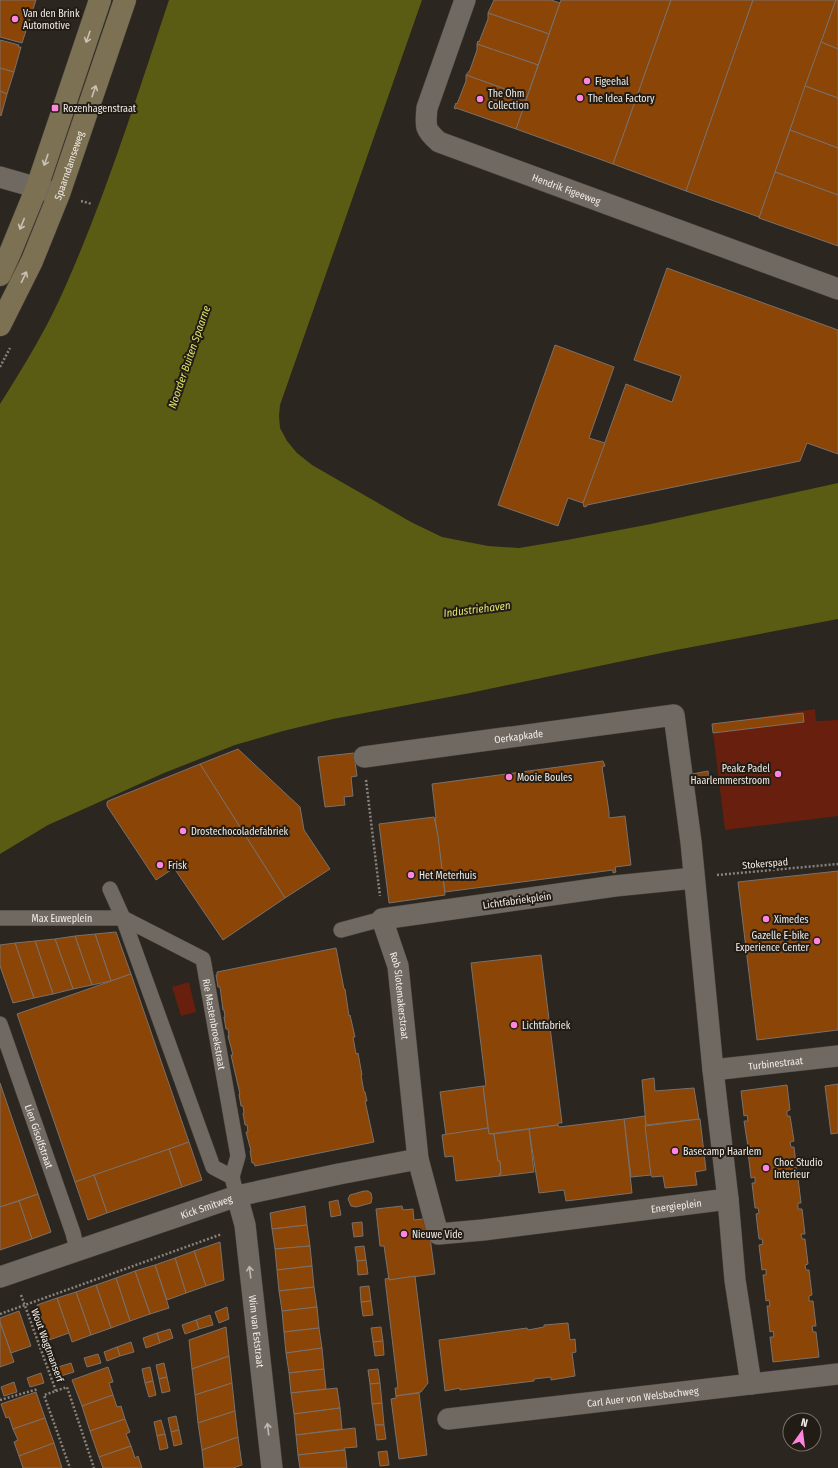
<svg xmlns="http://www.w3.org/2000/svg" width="838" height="1468" viewBox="0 0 838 1468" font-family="'Fira Sans Condensed',sans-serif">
  <rect width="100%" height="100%" fill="#2b261f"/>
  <g fill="#691f0e">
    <path d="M815 709 816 721 838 720V816L725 830 712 724Z"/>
    <path d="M189 982 196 1012 181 1016 172 987Z"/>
  </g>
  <path fill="#5b5c13" d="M169 0H422L280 405 279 416 280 428 287 441 297 453 312 465 411 522 442 537 488 546 519 548 567 540 651 524 838 483V619L671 651 465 694 333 719 283 731 235 745 164 773 48 825 0 854V404C24 366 48 327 66 285 107 192 137 96 169 0Z"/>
  <g fill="#8a4507" stroke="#7a716b">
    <path d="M0 0H36L22 43 0 37Z"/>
    <path d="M494 0H551L560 3 549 34 488 13Z"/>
    <path d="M561 0H671L613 164 516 129Z"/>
    <path d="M671 0H753L686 191 613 164Z"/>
    <path d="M753 0H836L759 218V217L686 191Z"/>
    <path d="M836 0H838V49L821 42Z"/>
    <path d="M488 13 549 34 538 65 477 44 478 41 479 42 488 19Z"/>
    <path d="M0 40 19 45 18 47H21L14 72 0 68Z"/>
    <path d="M821 42 838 49V98L805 86Z"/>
    <path d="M477 44 538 65 527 97 466 75 470 70 477 50Z"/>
    <path d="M0 68 14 72 7 94 0 91Z"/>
    <path d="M466 75 527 97 516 129 456 108V109L454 108 456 103 457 104 466 81Z"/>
    <path d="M805 86 838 98V148L790 130Z"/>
    <path d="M0 91 7 94 1 116 0 115Z"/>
    <path d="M790 130 838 148V195L775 172Z"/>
    <path d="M775 172 838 195V246L759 218Z"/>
    <path d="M667 268 838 330V454L807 443 800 461 587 505V506L584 507 583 503 626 384 672 402 681 376 634 360Z"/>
    <path d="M555 345 614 367 589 438 605 443 583 503 568 498 558 526 498 505Z"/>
    <path d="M803 713 804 722 713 733 712 724Z"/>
    <path d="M238 749 300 807 304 830 330 869 285 898 200 764Z"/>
    <path d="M354 753 357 776 351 777 353 796 344 797 345 805 325 807 318 757Z"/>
    <path d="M603 761 605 766 602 767 609 812V818L625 816 631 865 615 867 616 872 613 873V870L445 892 435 818H436L432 784Z"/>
    <path d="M200 764 285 898 223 940 174 868 156 880 107 806V802L108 801Z"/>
    <path d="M708 771 709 779 688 783 687 775Z"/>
    <path d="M434 817 438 836 445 895 389 903 379 824Z"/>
    <path d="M838 871V1030L757 1040 738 882Z"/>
    <path d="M116 932 131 974 111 981 95 934Z"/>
    <path d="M95 934 111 981 92 985 75 936Z"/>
    <path d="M75 936 92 985 73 989 55 939Z"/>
    <path d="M55 939 73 989 53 994 35 941Z"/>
    <path d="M35 941 53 994 34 998 15 943Z"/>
    <path d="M15 943 34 998 13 1003 0 966V945Z"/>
    <path d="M336 948 344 989H345L349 1016 350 1015 355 1037H353L356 1054 358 1053 362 1075H361L364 1092H365L367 1101H365L374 1142 255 1166 254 1163H252L250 1151H251L246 1132H248L247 1125H245L243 1113H244L243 1106H241L239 1094H240L231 1055H233L228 1036H229L228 1029H226L224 1017H225L224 1010H223L220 987H218L216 975H217V972Z"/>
    <path d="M541 955 562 1123H558V1125L489 1134 483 1086H486L471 963Z"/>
    <path d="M131 974 189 1142 75 1182 17 1014Z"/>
    <path d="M654 1078 655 1091 694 1088 699 1119 646 1125 642 1080Z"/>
    <path d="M0 1083 38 1194 0 1207Z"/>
    <path d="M838 1084V1133L831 1134 825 1086Z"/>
    <path d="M787 1085 790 1110 787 1111V1116H790L794 1141 790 1142 791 1147H794L797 1172H794L795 1178H798L801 1203H798V1209H802L805 1234H801L802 1239H805L808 1264 805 1265 806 1270H809L812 1295 809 1296V1301H813L816 1326H812L813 1332H816L819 1357 773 1362 770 1337H774L773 1331 770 1332 767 1306H770L769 1300 766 1301 763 1275H766V1269L762 1270 759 1245 763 1244 762 1239H759L756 1214 759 1213 758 1208H755L752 1183H755V1177L751 1178 748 1152H752L751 1146 748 1147 744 1121H748L747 1115 744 1116 741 1091Z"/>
    <path d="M483 1086 488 1128 446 1135 440 1092Z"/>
    <path d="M645 1116 651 1175 631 1177 624 1119Z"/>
    <path d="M624 1119 632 1193 566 1201 564 1190 539 1193 529 1129 558 1125 559 1127Z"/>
    <path d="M700 1119 706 1170 695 1172 697 1185 665 1188 663 1176 652 1177 651 1175 645 1126Z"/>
    <path d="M488 1128 489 1134H494L498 1161H500L501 1174H499L500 1176 456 1181 453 1156 445 1157 442 1135Z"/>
    <path d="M529 1129 534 1172 500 1176 499 1174H501L500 1161H498L494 1134Z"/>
    <path d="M189 1142 202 1180 182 1187 169 1149Z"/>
    <path d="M169 1149 182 1187 107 1213 94 1175Z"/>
    <path d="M94 1175 107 1213 88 1220 75 1182Z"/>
    <path d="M364 1191H368L371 1193 372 1198 371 1203 356 1207 351 1206 348 1199 350 1195Z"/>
    <path d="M38 1194 51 1232 32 1239 19 1201Z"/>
    <path d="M338 1200 341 1215 331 1217 329 1202Z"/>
    <path d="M19 1201 32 1239 0 1250V1207Z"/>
    <path d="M305 1206 307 1225 272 1229 270 1213Z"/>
    <path d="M402 1206 403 1210 413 1209 414 1220 423 1219 428 1223 435 1274 389 1280 384 1246H380L376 1209Z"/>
    <path d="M362 1222 363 1236 354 1237 352 1223Z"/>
    <path d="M307 1225 310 1246 275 1249 272 1229Z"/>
    <path d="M220 1242 224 1280 206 1286 194 1251Z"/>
    <path d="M310 1246 312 1266 277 1270 275 1249Z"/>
    <path d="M364 1246 366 1260 357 1261 355 1247Z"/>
    <path d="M194 1251 206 1286 186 1293 175 1258Z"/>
    <path d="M175 1258 186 1293 167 1300 155 1265Z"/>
    <path d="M366 1260 368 1274 358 1275 357 1261Z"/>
    <path d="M155 1265 169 1308 150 1314 135 1271Z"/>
    <path d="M312 1266 314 1287 279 1291 277 1270Z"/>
    <path d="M135 1271 150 1314 130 1321 116 1278Z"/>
    <path d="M415 1276 428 1383 421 1392 396 1396 395 1388H398L385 1279 389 1278V1280Z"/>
    <path d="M116 1278 130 1321 111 1328 96 1285Z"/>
    <path d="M96 1285 111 1328 91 1335 76 1292Z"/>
    <path d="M369 1286 371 1301 361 1302 360 1287Z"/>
    <path d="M314 1287 317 1307 282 1311 279 1291Z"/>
    <path d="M76 1292 91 1335 72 1342 57 1298Z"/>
    <path d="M57 1298 69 1333 49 1340 37 1305Z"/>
    <path d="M371 1301 373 1315 363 1316 361 1302Z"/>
    <path d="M227 1307 229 1319 219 1323 215 1312Z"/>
    <path d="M317 1307 319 1328 284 1332 282 1311Z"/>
    <path d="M19 1311 31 1346 11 1353 0 1322V1318Z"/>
    <path d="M210 1315 213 1325 199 1329 196 1320Z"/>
    <path d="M196 1320 199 1329 185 1334 182 1325Z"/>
    <path d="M0 1322 14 1362 0 1367Z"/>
    <path d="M568 1323 570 1340 575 1339 576 1352 572 1353 575 1376 551 1380V1377L534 1379V1381L460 1390V1388L445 1391 439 1340 527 1328 528 1330 544 1327V1325Z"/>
    <path d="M226 1327 229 1356 192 1369 189 1340Z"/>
    <path d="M381 1327 383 1341 373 1342 371 1328Z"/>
    <path d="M319 1328 322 1348 286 1353 284 1332Z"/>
    <path d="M170 1329 173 1338 160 1343 157 1333Z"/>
    <path d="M157 1333 160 1343 146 1348 143 1338Z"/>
    <path d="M383 1341 384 1355 375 1356 373 1342Z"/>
    <path d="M131 1342 134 1352 120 1356 117 1347Z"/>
    <path d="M117 1347 120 1356 107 1361 104 1352Z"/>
    <path d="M322 1348 324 1369 289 1373 286 1353Z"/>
    <path d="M98 1354 101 1363 87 1367 84 1358Z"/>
    <path d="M229 1356 232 1383 195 1395 192 1369Z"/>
    <path d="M71 1363 74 1372 61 1376 58 1367Z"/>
    <path d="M164 1363 167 1377 159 1379 156 1365Z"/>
    <path d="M108 1367 113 1382 109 1383 113 1395 82 1406 72 1380Z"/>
    <path d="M150 1367 153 1381 145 1383 142 1369Z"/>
    <path d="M324 1369 326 1389 291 1393 289 1373Z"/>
    <path d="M378 1369 380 1383 370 1384 368 1370Z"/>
    <path d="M41 1373 44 1383 30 1387 27 1378Z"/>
    <path d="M167 1377 170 1391 162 1393 159 1379Z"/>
    <path d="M153 1381 156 1395 149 1397 145 1383Z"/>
    <path d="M14 1382 17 1392 4 1396 1 1387Z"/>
    <path d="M232 1383 235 1411 198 1423 195 1395Z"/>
    <path d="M380 1383 382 1403 372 1404 370 1384Z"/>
    <path d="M337 1388 340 1408 294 1414 291 1393Z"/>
    <path d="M36 1392 45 1418 13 1429 9 1417 6 1418 1 1404Z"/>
    <path d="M419 1393 427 1455 399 1459 391 1399 396 1398V1396Z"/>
    <path d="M113 1395 117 1407 121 1406 125 1419 90 1431 82 1406Z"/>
    <path d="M382 1403 384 1425H375L372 1404Z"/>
    <path d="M340 1408 342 1429 296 1435 294 1414Z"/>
    <path d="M235 1411 238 1437 202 1450 198 1423Z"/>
    <path d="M176 1416 179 1430 171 1432 168 1418Z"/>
    <path d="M45 1418 54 1443 19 1456 14 1442 18 1440 13 1429Z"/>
    <path d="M125 1419 130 1432 126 1434 131 1446 99 1457 90 1431Z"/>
    <path d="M161 1420 165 1434 157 1436 154 1422Z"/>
    <path d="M375 1425H384L386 1439 377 1440Z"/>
    <path d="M355 1428 357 1447 344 1448 345 1450 298 1455 296 1435Z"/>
    <path d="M179 1430 182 1444 174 1446 171 1432Z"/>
    <path d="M165 1434 168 1448 160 1450 157 1436Z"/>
    <path d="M238 1437 242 1465 233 1468H204L202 1450Z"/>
    <path d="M54 1443 62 1468H23L19 1456Z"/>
    <path d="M131 1446 135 1458 138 1456 142 1468H103L99 1457Z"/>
    <path d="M345 1450 347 1468H300L298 1455Z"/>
    <path d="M387 1451 389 1465 380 1466 378 1452Z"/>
  </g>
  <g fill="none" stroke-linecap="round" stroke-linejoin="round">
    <defs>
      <g id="pedestrian">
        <path d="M110 889 123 918 213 1167 232 1177 234 1185"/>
        <path id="s1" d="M0 918H123L203 959 238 1156 232 1177"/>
        <path d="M341 930 382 919"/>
        <path id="s2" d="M0 1024 73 1233 77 1250"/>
      </g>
      <g id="minor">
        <path id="s3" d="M465 0 427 108C425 127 425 130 439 142L838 289"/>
        <path d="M0 177 59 194"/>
        <path id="s4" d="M364 757 674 715 691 842 713 1070 728 1199"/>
        <path id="s5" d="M694 878 615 886 382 919 398 966 418 1159 438 1234 483 1230 728 1199 735 1280 751 1384"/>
        <path id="s6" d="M713 1070 838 1056"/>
        <path id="s7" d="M237 1196 245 1225 272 1468"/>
        <path id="s8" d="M0 1277 237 1196 339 1174 418 1159"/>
        <path id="s9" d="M448 1419 838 1374"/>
      </g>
      <g id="secondary">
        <path d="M0 275 10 253 37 187 100 0"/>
        <path id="s10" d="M0 325 32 261 59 194 125 0"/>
      </g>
    </defs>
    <use href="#pedestrian" stroke="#49443e" stroke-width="16"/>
    <use href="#minor" stroke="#49443e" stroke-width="22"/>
    <use href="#secondary" stroke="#49443e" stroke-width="23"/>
    <g stroke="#88837d" stroke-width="2.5" stroke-dasharray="2 2" stroke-linecap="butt">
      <path d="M81 201 92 204"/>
      <path d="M0 367 10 348"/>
      <path d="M366 780 380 896"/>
      <path d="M717 875 838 864"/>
      <path d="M21 1295 56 1391 44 1395 70 1468"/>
      <path d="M0 1314 222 1234"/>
      <path d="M56 1391 67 1387 94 1468"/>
      <path d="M0 1400 38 1389"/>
    </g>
    <use href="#pedestrian" stroke="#706961" stroke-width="15"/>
    <use href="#minor" stroke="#706961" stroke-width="21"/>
    <use href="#secondary" stroke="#7d7154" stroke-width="22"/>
  </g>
  <defs><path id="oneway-shaft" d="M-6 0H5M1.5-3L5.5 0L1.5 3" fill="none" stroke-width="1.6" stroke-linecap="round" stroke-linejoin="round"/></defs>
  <g stroke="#c8c1b4">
    <use href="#oneway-shaft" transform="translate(88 37) rotate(109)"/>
    <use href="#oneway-shaft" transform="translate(94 91) rotate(-71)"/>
    <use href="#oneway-shaft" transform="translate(46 160) rotate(109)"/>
    <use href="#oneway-shaft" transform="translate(22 224) rotate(112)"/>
    <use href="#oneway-shaft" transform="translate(24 277) rotate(-64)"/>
  </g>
  <g stroke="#bdb8b1">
    <use href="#oneway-shaft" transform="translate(250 1272) rotate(-97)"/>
    <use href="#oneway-shaft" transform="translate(268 1429) rotate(-97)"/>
  </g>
  <g fill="#ff85df" stroke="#221c15" stroke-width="1.5">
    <circle cx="15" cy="19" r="4"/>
    <circle cx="587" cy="81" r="4"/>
    <circle cx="580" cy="98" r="4"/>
    <circle cx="480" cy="99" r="4"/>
    <rect x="51" y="104" width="8" height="8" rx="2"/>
    <circle cx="778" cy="774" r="4"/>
    <circle cx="509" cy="777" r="4"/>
    <circle cx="183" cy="831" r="4"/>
    <circle cx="160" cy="865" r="4"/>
    <circle cx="411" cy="875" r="4"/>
    <circle cx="766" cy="919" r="4"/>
    <circle cx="817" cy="941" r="4"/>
    <circle cx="514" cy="1025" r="4"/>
    <circle cx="675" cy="1151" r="4"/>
    <circle cx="766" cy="1168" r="4"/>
    <circle cx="404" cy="1234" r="4"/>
  </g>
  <g text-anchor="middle" stroke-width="4" stroke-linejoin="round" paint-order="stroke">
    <g font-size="10" fill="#f0ece7" stroke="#221c15" text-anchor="start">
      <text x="23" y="17">Van den Brink<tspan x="23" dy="12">Automotive</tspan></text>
      <text x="595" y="85">Figeehal</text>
      <text x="488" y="97">The Ohm<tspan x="488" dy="12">Collection</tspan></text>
      <text x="588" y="102">The Idea Factory</text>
      <text x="63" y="112">Rozenhagenstraat</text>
      <text x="770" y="772" text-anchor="end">Peakz Padel<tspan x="770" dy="12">Haarlemmerstroom</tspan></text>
      <text x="517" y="781">Mooie Boules</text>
      <text x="191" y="835">Drostechocoladefabriek</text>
      <text x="168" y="869">Frisk</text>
      <text x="419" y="879">Het Meterhuis</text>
      <text x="774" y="923">Ximedes</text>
      <text x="809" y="939" text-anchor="end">Gazelle E-bike<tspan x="809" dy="12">Experience Center</tspan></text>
      <text x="522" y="1029">Lichtfabriek</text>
      <text x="683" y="1155">Basecamp Haarlem</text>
      <text x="774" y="1166">Choc Studio<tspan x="774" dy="12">Interieur</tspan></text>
      <text x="412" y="1238">Nieuwe Vide</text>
    </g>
    <g font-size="10" fill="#f0ece7" stroke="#221c15">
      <text dy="4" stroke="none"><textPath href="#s10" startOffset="174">Spaarndamseweg</textPath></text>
      <text dy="4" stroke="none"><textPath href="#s3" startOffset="289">Hendrik Figeeweg</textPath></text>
      <text dy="4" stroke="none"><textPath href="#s4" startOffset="156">Oerkapkade</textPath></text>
      <text transform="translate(765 863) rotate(-5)" y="4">Stokerspad</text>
      <text transform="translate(517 900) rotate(-8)" y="4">Lichtfabriekplein</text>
      <text dy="4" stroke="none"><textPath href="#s1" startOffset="62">Max Euweplein</textPath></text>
      <text dy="4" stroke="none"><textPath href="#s5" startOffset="394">Rob Slotemakerstraat</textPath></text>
      <text dy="4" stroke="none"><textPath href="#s1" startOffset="279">Rie Mastenbroekstraat</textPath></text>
      <text dy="4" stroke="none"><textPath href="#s6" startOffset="63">Turbinestraat</textPath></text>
      <text dy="4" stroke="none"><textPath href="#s2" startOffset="119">Lien Gisolfstraat</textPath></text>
      <text dy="4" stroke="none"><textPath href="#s5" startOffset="876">Energieplein</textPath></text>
      <text dy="4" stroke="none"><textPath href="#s8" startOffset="218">Kick Smitweg</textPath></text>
      <text dy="4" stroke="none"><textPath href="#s7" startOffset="137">Wim van Eststraat</textPath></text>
      <text transform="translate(48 1345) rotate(70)" y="4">Wout Wagtmanserf</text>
      <text dy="4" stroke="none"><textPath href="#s9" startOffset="196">Carl Auer von Welsbachweg</textPath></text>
    </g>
    <g font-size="11" font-style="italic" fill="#e1e46a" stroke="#221c15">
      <text transform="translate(189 357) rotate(-71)" y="4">Noorder Buiten Spaarne</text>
      <text transform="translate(477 609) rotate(-7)" y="4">Industriehaven</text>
    </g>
  </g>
  <g transform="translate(802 1432) rotate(14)"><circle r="19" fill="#221c15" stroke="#746f69"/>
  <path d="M0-3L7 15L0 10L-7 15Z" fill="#ff85df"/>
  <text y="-6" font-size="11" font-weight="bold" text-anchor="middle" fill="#f0ece7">N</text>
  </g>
</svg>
